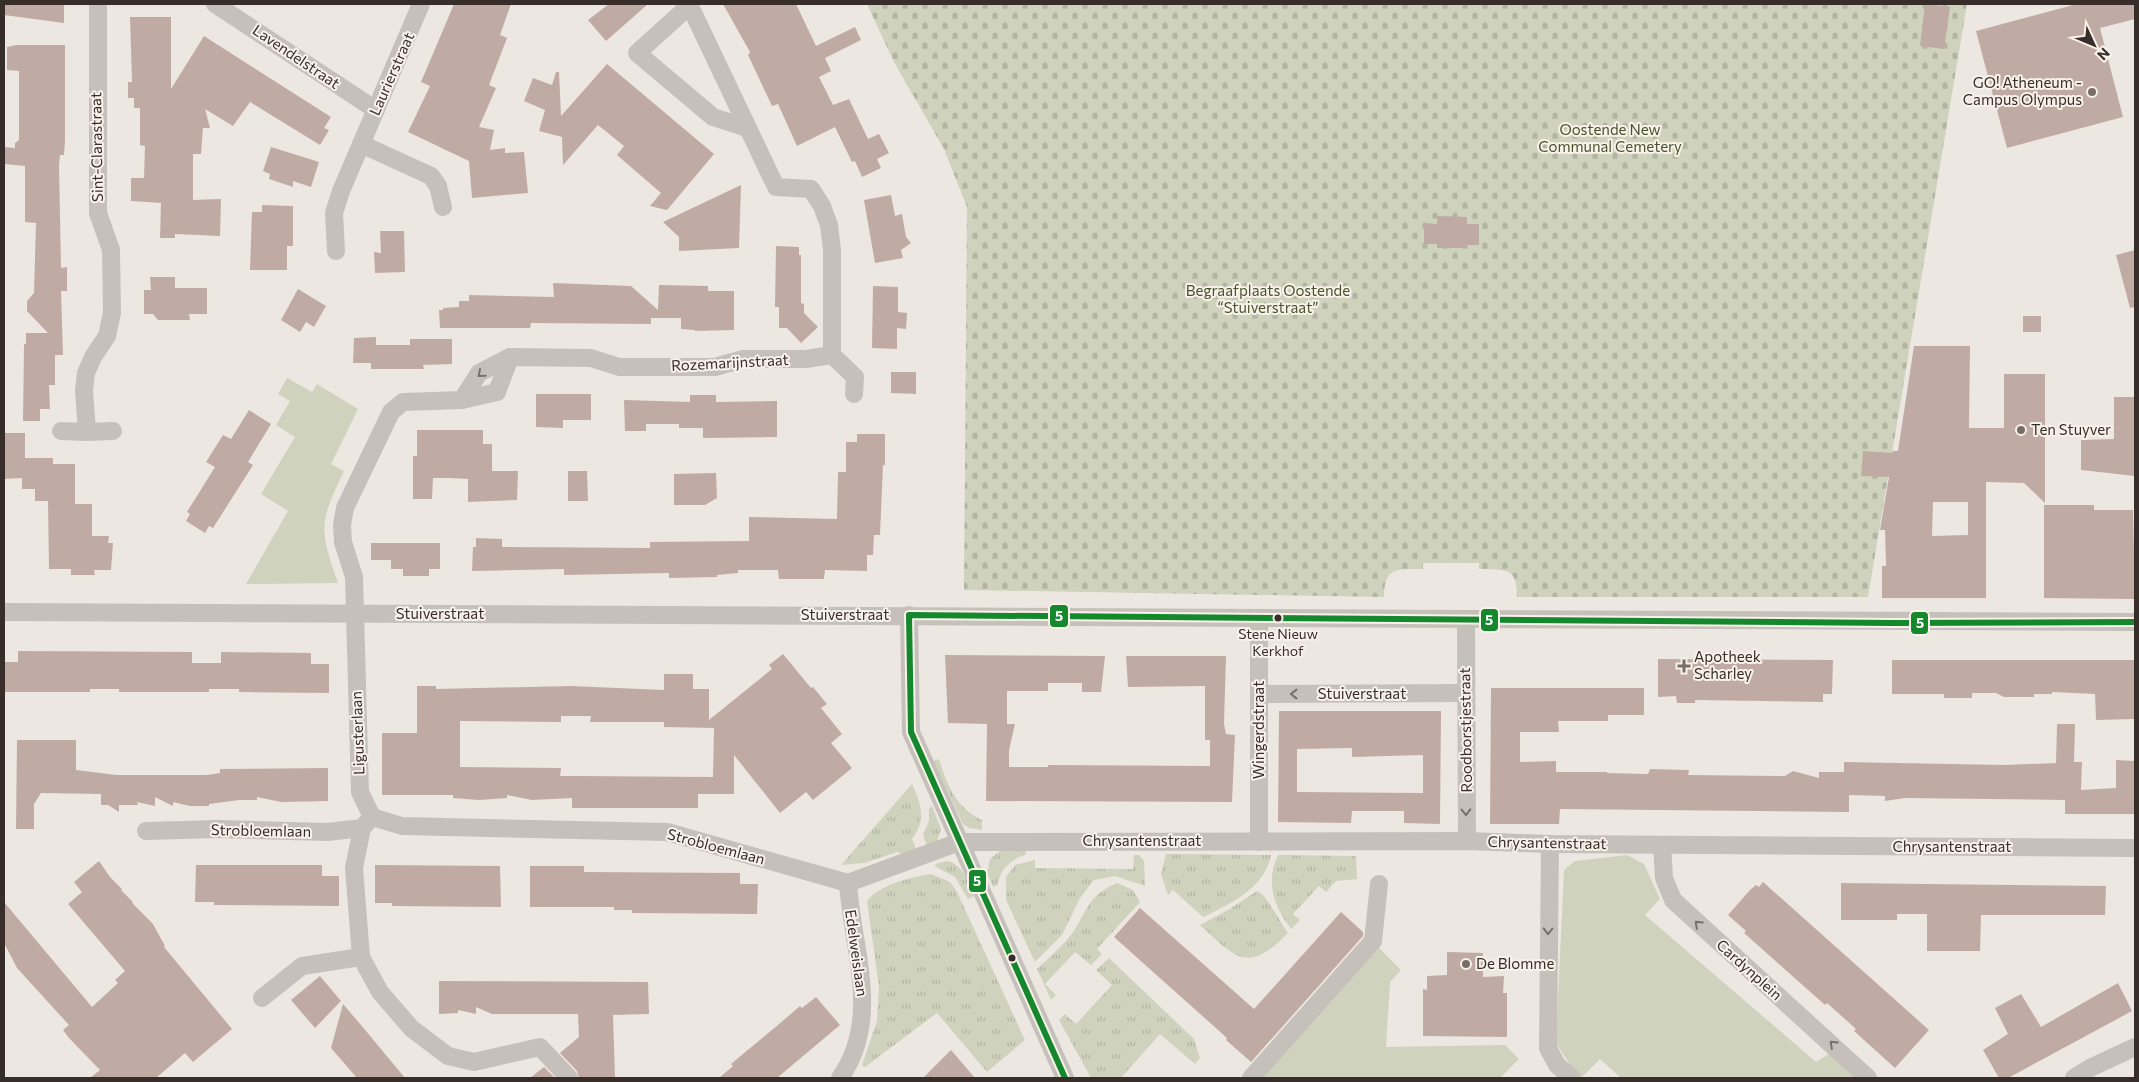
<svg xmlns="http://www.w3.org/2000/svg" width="2139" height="1082" viewBox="0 0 2139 1082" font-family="Commissioner,sans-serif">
  <defs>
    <pattern id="grass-tufts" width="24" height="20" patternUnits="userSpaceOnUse" patternTransform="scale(1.25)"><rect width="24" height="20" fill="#cfd2bd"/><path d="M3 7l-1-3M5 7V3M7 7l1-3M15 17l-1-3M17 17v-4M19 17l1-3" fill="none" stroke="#b2b5a2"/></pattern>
    <pattern id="cemetery-stones" width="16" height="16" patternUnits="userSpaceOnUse" patternTransform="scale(1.25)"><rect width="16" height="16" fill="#cfd2bd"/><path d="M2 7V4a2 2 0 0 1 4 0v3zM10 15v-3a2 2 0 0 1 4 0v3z" fill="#b2b5a2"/></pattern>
  </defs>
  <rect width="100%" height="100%" fill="#ede7e2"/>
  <g fill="url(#grass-tufts)">
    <path d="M939 759C947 785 956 808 982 820V830L969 828 963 824 933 761Z"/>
    <path d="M912 784C921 804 927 820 912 839L917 851 905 855 897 852 864 863 841 865Z"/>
    <path d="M932 806 941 829 937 841 927 847 923 834 929 821V808Z"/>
    <path d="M1026 850V854C1011 860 1000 868 998 884L993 887 987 873 990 859 1000 851Z"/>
    <path d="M1166 854 1271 855C1266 887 1229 905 1203 917L1173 890 1168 895 1161 874Z"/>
    <path d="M1134 855H1139L1144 861 1145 886 1115 876 1094 880 1080 898 1062 935 1035 962 1006 900V877L1015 865 1035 860V868L1133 869Z"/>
    <path d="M1278 855 1356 856 1357 879 1336 881 1326 892 1319 886 1293 914 1300 920 1291 929C1274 907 1265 882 1278 855Z"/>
    <path d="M948 861C964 866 968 882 974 896L968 899 955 877 936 867 935 864Z"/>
    <path d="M931 874 950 882 957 892 1025 1040 987 1072 937 1013 865 1067 862 1065 877 1021 879 987 867 901C879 885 911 877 931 874Z"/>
    <path d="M1117 883 1133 890 1140 902 1097 949 1102 954 1091 965 1075 952 1045 984 1056 995 1051 1000 1037 969C1046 960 1057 951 1066 941 1087 918 1082 898 1117 883Z"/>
    <path d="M1257 891C1266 893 1280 923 1288 933 1248 974 1237 959 1200 925L1228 910Z"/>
    <path d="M1109 958 1194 1039 1200 1058 1195 1064 1160 1034 1121 1078H1091L1059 1020 1065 1014 1076 1024 1112 985 1096 970Z"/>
  </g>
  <path fill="url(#cemetery-stones)" d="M867 4H1967L1868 597H1517C1517 566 1505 570 1479 569V563H1423V569C1398 569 1384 566 1384 597L964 590 967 207 944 149 894 62Z"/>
  <g fill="#cfd2bd">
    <path d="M287 378 312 392 317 384 358 409 331 464 344 471C319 523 319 529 338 583L246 584 288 511 261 494 295 437 276 425 290 401 278 394Z"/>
    <path d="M1627 855 1644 864 1660 899 1645 915 1816 1062 1832 1052 1854 1078H1621L1600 1059 1582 1077 1574 1071 1556 1043 1564 870 1575 861Z"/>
    <path d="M1377 946 1401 970 1390 982 1386 1047 1505 1045 1519 1059 1500 1078H1258Z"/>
  </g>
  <g fill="#c0aba4" fill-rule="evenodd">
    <path d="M4 4H64V23L4 15Z"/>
    <path d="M454 4H511L500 35 507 38 489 85 496 88 479 127 494 130 490 150 505 148V153L524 152 528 193 472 198 469 161 408 132 430 86 421 82Z"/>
    <path d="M609 4H648L606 41 588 20Z"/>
    <path d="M723 4H796L816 46 855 27 861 40 825 58 831 71 819 77 833 105 849 99 868 139 879 134 889 153 877 159 881 168 862 177 855 161 852 162 835 127 797 146 778 104 772 106 748 55 750 52Z"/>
    <path d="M1925 4 1950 7 1944 49 1920 46Z"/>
    <path d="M2077 4H2135V19L2100 28 2123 117 2007 148 1976 31Z"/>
    <path d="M130 17H171V89L204 36 331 117 324 128 329 130 320 145 250 102 233 126 205 109 210 128H203L201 154H193V200L221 199 220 236 175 234V238H160L161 203 131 201V178H144L145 146 140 145V108H134V98H128V82H132Z"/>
    <path d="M16 45H65V141L64 155H60L59 165 61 268 67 267V291H61L63 355H55V385H49L50 409H40V421H23L24 344H26V333H48L27 311V301L34 293 36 223 25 222V166L4 164V147L15 148V143L19 140V71L7 70V47Z"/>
    <path d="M607 64 714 154 667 210 650 206 661 193 617 155 624 146 598 125 563 165 562 137 539 131 545 110 524 101 533 78 552 85 556 72H559L561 116Z"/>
    <path d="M271 147 319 162 311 187 293 181V187L269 179 270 174 263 171Z"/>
    <path d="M741 185 739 248 679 251V237L663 222Z"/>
    <path d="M891 195 895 216 902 214 906 237 911 243 901 250 903 258 875 263 864 200Z"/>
    <path d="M262 205 293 206V246H287V270H250L252 212H262Z"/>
    <path d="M1437 216 1467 217V224H1479V245H1467V248H1437V244H1424V223L1437 224Z"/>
    <path d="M380 231H404L405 272 375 273 374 252 381 253Z"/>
    <path d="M776 246 799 247V255H801V303L804 304V313L818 327 801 343 787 328H779V307H775Z"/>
    <path d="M2135 250V307L2130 308 2116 255Z"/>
    <path d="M150 277H175V288H207V314H189L190 320H158L153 314H144V290H151Z"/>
    <path d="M553 283 631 286 658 310 659 285 708 286V291H734V330L695 331V330L681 329V318H651V324L531 323 530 328H440L439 310H443V308L459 307V301H469V295L554 297Z"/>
    <path d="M873 286 898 287V312L907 313 906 329 897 328V349L872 348Z"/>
    <path d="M298 289 326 306 314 327 306 322 300 332 281 320Z"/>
    <rect x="2023" y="316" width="18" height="16"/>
    <path d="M376 337V345H410V339H452V364L423 365 424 369H371V363H353L354 338Z"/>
    <path d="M1914 346H1970L1969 428H2004V374H2045V503L2024 483 1986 482V598H1882V566H1886L1885 530H1880L1889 477 1861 476 1863 451 1892 453 1893 451H1898ZM1933 502H1968V535L1932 536Z"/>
    <path d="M891 372H916V394L891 393Z"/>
    <path d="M536 394H591V420H563V428L536 427Z"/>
    <path d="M690 395H716V402L777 401V437L703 438V428H679V424H646V431H625L624 400 690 402Z"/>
    <path d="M2114 397H2135V476L2081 470V440L2114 439Z"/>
    <path d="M249 410 271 424 248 462 253 465 213 528 209 526 205 533 186 521 190 514 187 512 215 467 206 462 223 435 231 439Z"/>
    <path d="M417 430H483V444H492V471H518L517 500 468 502V479L449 478H433L432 499H413V456H417Z"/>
    <path d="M4 433H25V458H53V464H75V504H92V536H109L108 543H113L111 570H94L95 575H71V569H49L48 501H35V489H22V478L4 479Z"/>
    <path d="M857 434H885V465H883L880 535H874L873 555H867V571L825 570 824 579H779L778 570H738V573L717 575V577L669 578V573L564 575V569L472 571 473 547H476V538L502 539V547L650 548V542L749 541V517L837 519 838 472H846V442H857Z"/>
    <path d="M568 471H587L588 501H568Z"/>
    <path d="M716 473 717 498 705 505H674V474Z"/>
    <path d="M2044 505H2094V510H2133L2135 599 2044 598Z"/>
    <path d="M371 543H440V569H429V576H403V569H391V560H371Z"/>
    <path d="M18 651 192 652V663H221V652L311 653V664H329V693L239 692V689H209V692H119V689H90V692H4V662H18Z"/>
    <path d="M783 654 811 688 813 687 827 704 821 708 842 734 831 743 852 768 813 800 806 792 780 813 734 755V794H698V808H572V798L532 800 507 795V798L479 800 453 798V795H382V733H417V686H436V689L571 686 664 690V674H693V689H709V720L772 669 769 665ZM561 716H591L590 722H664V727L714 728 713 777 574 776H560L561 768 460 767V721L561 722Z"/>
    <path d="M945 655 1105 656 1101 692H1082V683H1048V691H1007V724H1015L1009 750V767H1048V765L1210 766V740H1205V686L1128 687 1126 656H1226L1224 724 1226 734 1235 735 1232 802 986 801 987 724 948 723Z"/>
    <path d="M1658 659 1833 660 1832 694H1823V702L1695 700V703H1677L1676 696 1658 697Z"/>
    <path d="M1892 660H2135V719L2096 720 2095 694 2052 692V694H2034V697H2004L1996 693H1972V698H1944V694H1892Z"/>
    <path d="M1491 688H1644V715H1608V721H1558L1559 732H1520V762L1556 761V772H1607V773L1648 774 1650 769 1689 770 1688 775 1785 776 1793 771 1819 778V772H1844V762L2005 765 2056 763 2057 724H2075L2074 762H2082L2081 790 2116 788V760L2135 761V814H2065V800L1905 798 1885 801V796L1849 795V812L1560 809 1559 824H1490Z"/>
    <path d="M1279 711H1441L1440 824 1404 823V811H1352L1351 823 1278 822ZM1352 748V757L1423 755V793L1297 792V749Z"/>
    <path d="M17 740H76V770L117 775H207L220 773V769L328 768V801L281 802 257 797V800H239L209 804V806H190L173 802V806L155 797V806L137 802 138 805H119V812L108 805H101V794L41 793 34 804V829H16Z"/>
    <path d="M99 861 110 877 122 889 121 890 133 902 132 903 153 924 165 946 164 947 232 1029 193 1062 185 1053 156 1078H90L100 1070 69 1038 63 1030 69 1025 17 968 4 943V902L92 1007 118 983 115 980 125 971 68 904 82 892 74 882Z"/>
    <path d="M196 865H322V876H339V906L214 905V902H195Z"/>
    <path d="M375 865 500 866 501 907 392 906V903H375Z"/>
    <path d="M530 866H584V872L740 873V884H758L757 914 632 913V910H614V907H530Z"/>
    <path d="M1763 882 1929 1030 1895 1068 1854 1031 1856 1029 1827 1003 1825 1005 1744 933 1746 931 1728 915 1750 890 1756 885 1759 887Z"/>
    <path d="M1841 883 2106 886 2105 915H1981L1980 951H1927V914H1897V920H1841Z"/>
    <path d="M1140 908 1254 1009 1341 912 1363 932V936L1251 1062 1226 1040 1227 1038 1114 937Z"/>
    <path d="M1447 952 1483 953V977L1504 976 1503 993H1507V1037L1423 1036V989L1427 990V976L1447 975Z"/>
    <path d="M320 976 341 1001 315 1028 291 1000Z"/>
    <path d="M439 981 648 982 649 1014 613 1015 615 1078H579L577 1071 560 1053 579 1037 578 1014H492L476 1007V1014L458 1010V1013L439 1014Z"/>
    <path d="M2118 983 2132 1011 2008 1078H1999L1983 1050 2008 1034 1995 1008 2021 994 2041 1027Z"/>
    <path d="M816 997 840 1025 777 1078H719L733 1066 731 1064 778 1025 800 1006 802 1008Z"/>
    <path d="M343 1004 366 1031 405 1078H357L331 1048Z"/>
    <path d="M951 1050 975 1078H923Z"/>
    <path d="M544 1067 555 1078H530Z"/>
  </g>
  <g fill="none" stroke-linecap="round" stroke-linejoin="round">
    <g stroke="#c6c0bb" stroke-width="18">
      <path d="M98 4V213L111 250 112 313 107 336 93 357 86 373 84 390 87 432 113 431"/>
      <path d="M215 4 376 110"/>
      <path d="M689 6 637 53 713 117 747 128"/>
      <path d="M361 144 431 176 438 186 443 207"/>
      <path d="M336 251 334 213 341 191 421 4"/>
      <path d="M832 355 855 377 854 394"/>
      <path d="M510 357 497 392 462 400 403 402 391 412 345 508 342 525 343 542 354 577 360 792 372 817 402 826 667 832 848 883 959 842 1467 841 1550 844 2135 848"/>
      <path d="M462 400 479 373 510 357 591 358 619 367H715L743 359H806L832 355V250L829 225 822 206 811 189 776 187 689 4"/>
      <path d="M61 431 87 432"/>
      <path d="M4 612 2135 622"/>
      <path d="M909 615 911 732 1065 1078"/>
      <path d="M1466 619 1467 841"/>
      <path d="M1259 694 1465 693"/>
      <path d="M146 831 217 829 327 832 362 828 372 817"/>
      <path d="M1259 842V618"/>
      <path d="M1550 844 1548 1048 1557 1065 1572 1078"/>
      <path d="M1662 845 1664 878 1673 900 1868 1078"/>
      <path d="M361 957 354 868 362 828"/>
      <path d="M262 998 302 966 361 957 380 992 411 1028 448 1056 474 1062 540 1047 569 1078"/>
      <path d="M840 1078C882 1018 852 949 848 883"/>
      <path d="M1251 1078 1373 941 1379 884"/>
      <path d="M2074 1078 2090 1068 2135 1047"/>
    </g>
    <defs>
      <path id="bus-1" d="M1065 1078 911 732 909 615 1892 623 2135 622"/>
    </defs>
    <use href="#bus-1" stroke="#f9f2ea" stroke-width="10"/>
    <use href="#bus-1" stroke="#15882e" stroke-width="6"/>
  </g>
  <defs><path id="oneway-chevron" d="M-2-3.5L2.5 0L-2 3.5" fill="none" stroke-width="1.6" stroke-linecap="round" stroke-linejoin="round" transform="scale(1.25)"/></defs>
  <g stroke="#776f6b">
    <use href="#oneway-chevron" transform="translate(481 374) rotate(139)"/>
    <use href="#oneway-chevron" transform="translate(1294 694) rotate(180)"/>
    <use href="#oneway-chevron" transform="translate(1466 812) rotate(89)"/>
    <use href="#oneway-chevron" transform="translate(1698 924) rotate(-137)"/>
    <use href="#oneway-chevron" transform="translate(1548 931) rotate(91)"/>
    <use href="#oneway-chevron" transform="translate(1833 1044) rotate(-137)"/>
  </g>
  <g fill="#776e6a" stroke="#f9f2ea" stroke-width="2">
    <circle cx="2092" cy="92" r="5"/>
    <circle cx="2021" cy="430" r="5"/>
    <path d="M1681.5 658.5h5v5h5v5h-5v5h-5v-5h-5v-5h5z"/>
    <circle cx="1466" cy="964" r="5"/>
  </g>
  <g fill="#372d29" stroke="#f9f2ea" stroke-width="2">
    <circle cx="1278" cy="618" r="4.5"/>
    <circle cx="1012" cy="958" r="4.5"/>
  </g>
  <g text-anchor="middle" stroke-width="4" stroke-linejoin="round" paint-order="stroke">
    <g font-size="14" fill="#372d29" stroke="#f9f2ea">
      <text x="1278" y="639">Stene Nieuw<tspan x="1278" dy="17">Kerkhof</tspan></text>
    </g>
    <g font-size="15" fill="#372d29" stroke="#f9f2ea">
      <text transform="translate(296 57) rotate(34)" y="5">Lavendelstraat</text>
      <text transform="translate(392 74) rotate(-66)" y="5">Laurierstraat</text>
      <text transform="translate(97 147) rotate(-91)" y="5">Sint-Clarastraat</text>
      <text transform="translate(730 363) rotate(-3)" y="5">Rozemarijnstraat</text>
      <text x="440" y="619">Stuiverstraat</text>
      <text x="845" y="620">Stuiverstraat</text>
      <text x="1362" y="699">Stuiverstraat</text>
      <text transform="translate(1259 730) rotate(-90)" y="5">Wingerdstraat</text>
      <text transform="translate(1466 730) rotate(-91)" y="5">Roodborstjestraat</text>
      <text transform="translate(358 733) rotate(-92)" y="5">Ligusterlaan</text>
      <text transform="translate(261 831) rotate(1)" y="5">Strobloemlaan</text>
      <text x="1142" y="846">Chrysantenstraat</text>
      <text transform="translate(1547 843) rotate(1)" y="5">Chrysantenstraat</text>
      <text transform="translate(716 847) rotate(15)" y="5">Strobloemlaan</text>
      <text x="1952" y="852">Chrysantenstraat</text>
      <text transform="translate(856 953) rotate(82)" y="5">Edelweislaan</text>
      <text transform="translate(1749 970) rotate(42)" y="5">Cardynplein</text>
    </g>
    <g font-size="15" fill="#372d29" stroke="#f9f2ea" text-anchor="start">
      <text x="2082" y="88" text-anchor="end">GO! Atheneum -<tspan x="2082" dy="17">Campus Olympus</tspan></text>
      <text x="2031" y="435">Ten Stuyver</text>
      <text x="1694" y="662">Apotheek<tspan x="1694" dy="17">Scharley</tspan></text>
      <text x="1476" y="969">De Blomme</text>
    </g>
    <g font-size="15" fill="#48542e" stroke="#f9f2ea">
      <text x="1610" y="135">Oostende New<tspan x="1610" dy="17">Communal Cemetery</tspan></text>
      <text x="1268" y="296">Begraafplaats Oostende<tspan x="1268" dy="17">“Stuiverstraat”</tspan></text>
    </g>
  </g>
  <g stroke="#f9f2ea" stroke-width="2">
    <rect x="1049" y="604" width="20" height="24" rx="5" fill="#15882e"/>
    <rect x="1480" y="608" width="19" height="24" rx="5" fill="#15882e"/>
    <rect x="1910" y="611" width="19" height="24" rx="5" fill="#15882e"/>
    <rect x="968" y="869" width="19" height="24" rx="5" fill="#15882e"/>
  </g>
  <g font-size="14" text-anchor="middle" font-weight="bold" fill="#fff">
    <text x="1059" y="621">5</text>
    <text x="1489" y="625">5</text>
    <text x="1920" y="628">5</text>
    <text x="977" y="886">5</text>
  </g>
  <rect width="2139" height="1082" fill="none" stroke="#372d29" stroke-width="10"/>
  <g transform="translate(2094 45) rotate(134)" stroke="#f9f2ea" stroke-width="4" paint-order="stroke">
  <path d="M0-4L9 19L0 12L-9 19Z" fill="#372d29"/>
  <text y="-8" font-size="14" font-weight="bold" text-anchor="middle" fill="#372d29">N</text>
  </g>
</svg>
